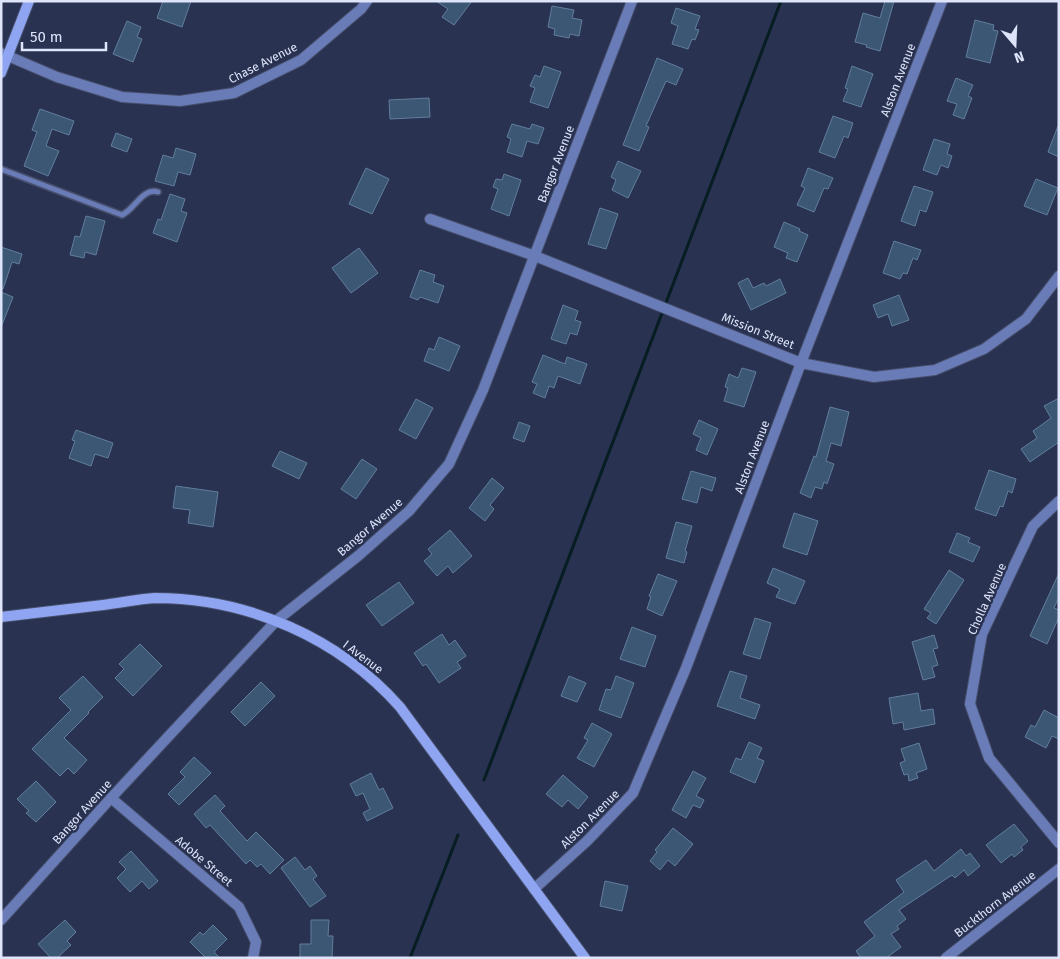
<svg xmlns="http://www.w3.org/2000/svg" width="1060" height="959" viewBox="0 0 1060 959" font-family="'Fira Sans',sans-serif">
  <rect width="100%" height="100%" fill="#293251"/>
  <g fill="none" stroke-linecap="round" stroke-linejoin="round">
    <g stroke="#061d21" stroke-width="3">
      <path d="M484 780 781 1"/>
      <path d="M410 958 458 835"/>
    </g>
  </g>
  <g fill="#3c5774" stroke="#627e9d">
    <path d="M163 1H191L182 27 157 18Z"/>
    <path d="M436 1H472L454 25 442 17 448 9Z"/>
    <path d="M885 1H894L880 51 866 47 867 45 855 42 863 13 880 18Z"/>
    <path d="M552 6 574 10 572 18 582 20 579 36 570 34 569 38 554 35 555 29 548 27Z"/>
    <path d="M676 8 700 16 695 29 699 30 695 40 692 39 688 49 672 44 678 26 671 23Z"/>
    <path d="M975 20 994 25 993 30 998 31 990 63 966 57Z"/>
    <path d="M127 21 141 27 137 37 142 39 133 62 113 54Z"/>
    <path d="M657 58 683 69 676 85 666 81 646 126 649 127 639 151 623 145Z"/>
    <path d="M544 66 561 72 548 108 530 102 535 88 530 86 535 75 540 77Z"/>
    <path d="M852 66 873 74 861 107 843 101 848 89 845 88Z"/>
    <path d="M956 78 973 85 968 96 972 98 964 119 953 115 957 104 947 101Z"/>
    <path d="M429 98 430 117 390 119 389 100Z"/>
    <path d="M40 109 74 121 69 135 52 129 46 146 59 151 48 176 24 166 37 132 32 130Z"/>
    <path d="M833 116 853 123 848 138 844 136 835 158 819 152Z"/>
    <path d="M512 124 530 129 532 124 544 128 538 144 527 141 522 157 507 152 511 139 507 137Z"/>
    <path d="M1058 126 1059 127V157L1048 152Z"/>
    <path d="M116 133 132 139 127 152 111 146Z"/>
    <path d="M934 139 950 144 947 154 952 156 948 168 941 165 937 175 923 170Z"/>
    <path d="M176 148 196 154 190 175 178 172 174 186 155 181 163 155 173 158Z"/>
    <path d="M618 161 641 171 628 198 612 190 616 180 611 177Z"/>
    <path d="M366 168 389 179 372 214 349 204Z"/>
    <path d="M808 168 833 178 828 189 824 188 814 212 797 205 805 188 801 186Z"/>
    <path d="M504 174 521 180 509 216 491 209 498 189 493 187 496 179 502 180Z"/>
    <path d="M1036 179 1058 188 1047 215 1024 206Z"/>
    <path d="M914 186 933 192 926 212 920 210 915 226 901 221Z"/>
    <path d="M170 194 185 199 181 211 187 213 177 242 153 233 158 219 161 220Z"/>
    <path d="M600 208 618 214 606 249 588 244Z"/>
    <path d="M86 216 105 221 96 255 85 252 84 258 70 255 75 236 80 237Z"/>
    <path d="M784 222 800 229 799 231 808 235 797 262 786 258 788 253 774 247Z"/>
    <path d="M894 241 921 250 917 260 913 258 907 274 903 273 900 279 883 273Z"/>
    <path d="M1 247 22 254 19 264 12 262 3 289H1Z"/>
    <path d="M359 248 378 273 351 293 332 268Z"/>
    <path d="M420 270 435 275 433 282 444 286 438 303 420 297 418 300 410 297Z"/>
    <path d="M748 278 753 288 764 283 766 286 780 279 786 293 751 310 738 283Z"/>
    <path d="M1 292 13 297 2 325H1Z"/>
    <path d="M899 295 909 320 892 326 888 314 878 318 873 305Z"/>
    <path d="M563 305 578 311 575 320 581 322 577 335 570 333 566 344 551 339Z"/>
    <path d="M439 337 460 346 449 371 424 361 429 348 434 350Z"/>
    <path d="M543 355 565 364 567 357 587 364 580 384 558 376 554 388 549 386 545 398 533 393 537 384 532 382Z"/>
    <path d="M742 368 756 372 744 407 724 401 728 388 725 387 729 374 738 378Z"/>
    <path d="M1059 398V442L1030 462 1021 449 1037 438 1033 431 1051 418 1044 406Z"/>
    <path d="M416 399 433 408 416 439 399 430Z"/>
    <path d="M830 407 849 412 841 446 831 443 826 461 834 464 827 484 824 482 822 489 815 487 811 498 800 493 814 456 816 457Z"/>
    <path d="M699 420 718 429 707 455 696 450 701 438 693 434Z"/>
    <path d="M519 422 530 426 524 442 513 438Z"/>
    <path d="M76 430 113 443 108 458 95 454 91 466 69 458 75 441 72 440Z"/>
    <path d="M280 451 307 463 299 479 272 466Z"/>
    <path d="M362 459 377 469 356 499 341 489Z"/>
    <path d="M989 470 1016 479 1012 493 1008 491 1003 507 1000 506 996 516 975 509Z"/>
    <path d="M691 471 716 478 712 491 701 487 697 503 682 499Z"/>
    <path d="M492 478 504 488 490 505 494 509 485 521 469 508Z"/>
    <path d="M176 486 218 492 213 527 188 523 190 510 173 508Z"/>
    <path d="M794 513 818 521 807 555 783 547Z"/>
    <path d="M676 522 692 526 685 551 687 552 684 563 666 558Z"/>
    <path d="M450 530 472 556 453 573 448 566 437 576 424 561 432 554 428 549Z"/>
    <path d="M957 533 970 538 968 542 980 547 973 562 949 552Z"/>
    <path d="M773 568 805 581 795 604 776 597 780 589 767 583Z"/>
    <path d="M949 570 964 580 936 624 927 618 931 613 924 609Z"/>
    <path d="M1059 573V597L1054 608 1059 610V617L1047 644 1030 636Z"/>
    <path d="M658 574 677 581 662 616 647 609 651 597 649 596Z"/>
    <path d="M399 582 414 603 382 626 366 605Z"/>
    <path d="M755 618 771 623 760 659 743 654Z"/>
    <path d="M632 627 656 636 645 667 620 659Z"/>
    <path d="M442 634 449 645 455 640 466 656 457 662 461 668 439 683 426 664 423 666 414 653Z"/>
    <path d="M934 635 938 648 933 649 938 665 932 667 935 677 923 680 912 642Z"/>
    <path d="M140 644 162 666 133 696 115 678 124 669 119 664Z"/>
    <path d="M730 671 747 676 740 698 760 705 755 719 717 706Z"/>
    <path d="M83 676 103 697 88 712 89 713 64 738 87 760 74 774 68 768 60 776 32 749 71 710 59 698Z"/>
    <path d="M569 676 586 683 577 702 561 696Z"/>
    <path d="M616 676 634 683 621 718 599 710 606 689 611 690Z"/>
    <path d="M261 682 275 696 245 726 231 712Z"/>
    <path d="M918 693 921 711 933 709 935 724 904 730 903 722 893 724 889 698Z"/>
    <path d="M1044 710 1059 718V739L1052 736 1046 748 1025 737 1031 725 1035 727Z"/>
    <path d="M592 723 612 734 594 767 577 758 588 740 584 738Z"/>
    <path d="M749 742 762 748 757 758 764 761 755 783 730 772 736 758 741 760Z"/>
    <path d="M919 743 927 769 916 773 918 778 909 781 908 774 904 775 900 763 905 761 901 749Z"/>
    <path d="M194 757 211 773 179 805 168 794 185 777 180 772Z"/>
    <path d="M693 771 706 778 696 796 704 800 700 808 693 805 686 818 672 810Z"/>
    <path d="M371 773 379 790 383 788 393 808 367 821 363 813 370 809 363 793 356 796 350 784Z"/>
    <path d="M563 775 588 797 578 809 568 800 562 807 546 794Z"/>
    <path d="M36 781 56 802 36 822 26 813 29 811 17 799Z"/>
    <path d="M215 795 225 806 220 811 247 841 256 832 284 860 270 874 261 864 257 867 250 860 246 864 210 825 206 828 194 814Z"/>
    <path d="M1014 824 1028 841 1021 847 1023 850 1014 857 1012 854 1001 863 986 845Z"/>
    <path d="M673 828 693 844 675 866 668 860 660 870 650 861 657 852 655 850Z"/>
    <path d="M961 849 966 856 970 853 980 866 968 876 964 870 955 878 952 875 899 910 906 919 897 926 899 929 891 934 901 947 886 958H861L856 951 875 936 864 922 904 892 896 880 926 860 934 871Z"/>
    <path d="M131 851 158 881 149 889 142 881 130 892 117 878 126 869 119 862Z"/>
    <path d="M295 857 305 870 310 866 317 876 313 879 326 896 310 907 281 868Z"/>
    <path d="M605 881 628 886 622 911 600 906Z"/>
    <path d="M65 920 76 932 67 941 71 945 57 958H51L38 944Z"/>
    <path d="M311 920H329L328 936H333L332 958H300V944H311Z"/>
    <path d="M213 925 227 939 214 952 220 958H206L190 942 200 932 203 935Z"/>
  </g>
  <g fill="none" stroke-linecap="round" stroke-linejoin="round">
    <defs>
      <path id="lane" d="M1 169 122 215C135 209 143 187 158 192"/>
      <g id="street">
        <path d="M1 53 57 77 122 97 180 101 234 93 301 60 361 9 367 1"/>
        <path d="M430 219 535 256 801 363 874 377 935 370 984 349 1026 319 1059 276"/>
        <path d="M1059 501 1033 526 982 634 970 704 989 758 1059 843"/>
        <path d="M111 798 239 907 256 942 253 958"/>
        <path d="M534 889 587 841 633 793 686 668 801 363 942 1"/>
        <path d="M1 920 111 798 277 620 358 556 409 511 449 464 483 390 632 1"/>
        <path d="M946 958 1059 869"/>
      </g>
      <g id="secondary">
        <path d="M1 73 29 1"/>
        <path d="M1 617C35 613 69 609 103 605 120 603 138 599 155 598 248 598 339 638 400 707L585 958"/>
      </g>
    </defs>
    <use href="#lane" stroke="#464f6c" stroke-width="8"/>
    <use href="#street" stroke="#464f6c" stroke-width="12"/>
    <use href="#secondary" stroke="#464f6c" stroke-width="12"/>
    <use href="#lane" stroke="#6a7cb8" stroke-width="5"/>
    <use href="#street" stroke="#6a7cb8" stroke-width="10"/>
    <use href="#secondary" stroke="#8fa5f2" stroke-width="10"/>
  </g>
  <g text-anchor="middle" stroke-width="5" stroke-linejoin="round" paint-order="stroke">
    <g font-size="12" fill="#dee5fa" stroke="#293251">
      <text transform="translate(263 63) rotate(-27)" y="4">Chase Avenue</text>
      <text transform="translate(898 80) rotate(-69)" y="4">Alston Avenue</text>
      <text transform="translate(556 164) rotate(-69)" y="4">Bangor Avenue</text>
      <text transform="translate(758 331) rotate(22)" y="4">Mission Street</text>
      <text transform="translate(752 457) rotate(-69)" y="4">Alston Avenue</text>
      <text transform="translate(370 527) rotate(-41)" y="4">Bangor Avenue</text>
      <text transform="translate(987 599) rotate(-66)" y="4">Cholla Avenue</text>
      <text transform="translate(363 657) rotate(37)" y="4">I Avenue</text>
      <text transform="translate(82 812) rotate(-48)" y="4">Bangor Avenue</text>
      <text transform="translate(590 819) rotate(-45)" y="4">Alston Avenue</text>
      <text transform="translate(204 861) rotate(40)" y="4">Adobe Street</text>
      <text transform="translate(995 904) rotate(-38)" y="4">Buckthorn Avenue</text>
    </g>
  </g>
  <rect width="1060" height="959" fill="none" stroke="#dee5fa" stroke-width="5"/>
  <g transform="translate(1015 45) rotate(161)" stroke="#293251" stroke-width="4" paint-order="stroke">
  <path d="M0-4L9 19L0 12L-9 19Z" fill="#dee5fa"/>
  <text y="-8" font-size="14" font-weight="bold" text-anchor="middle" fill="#dee5fa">N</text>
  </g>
  <path d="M22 42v8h84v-8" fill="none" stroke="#dee5fa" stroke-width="2.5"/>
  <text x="30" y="42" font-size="15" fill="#dee5fa" stroke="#293251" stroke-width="4" paint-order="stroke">50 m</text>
</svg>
